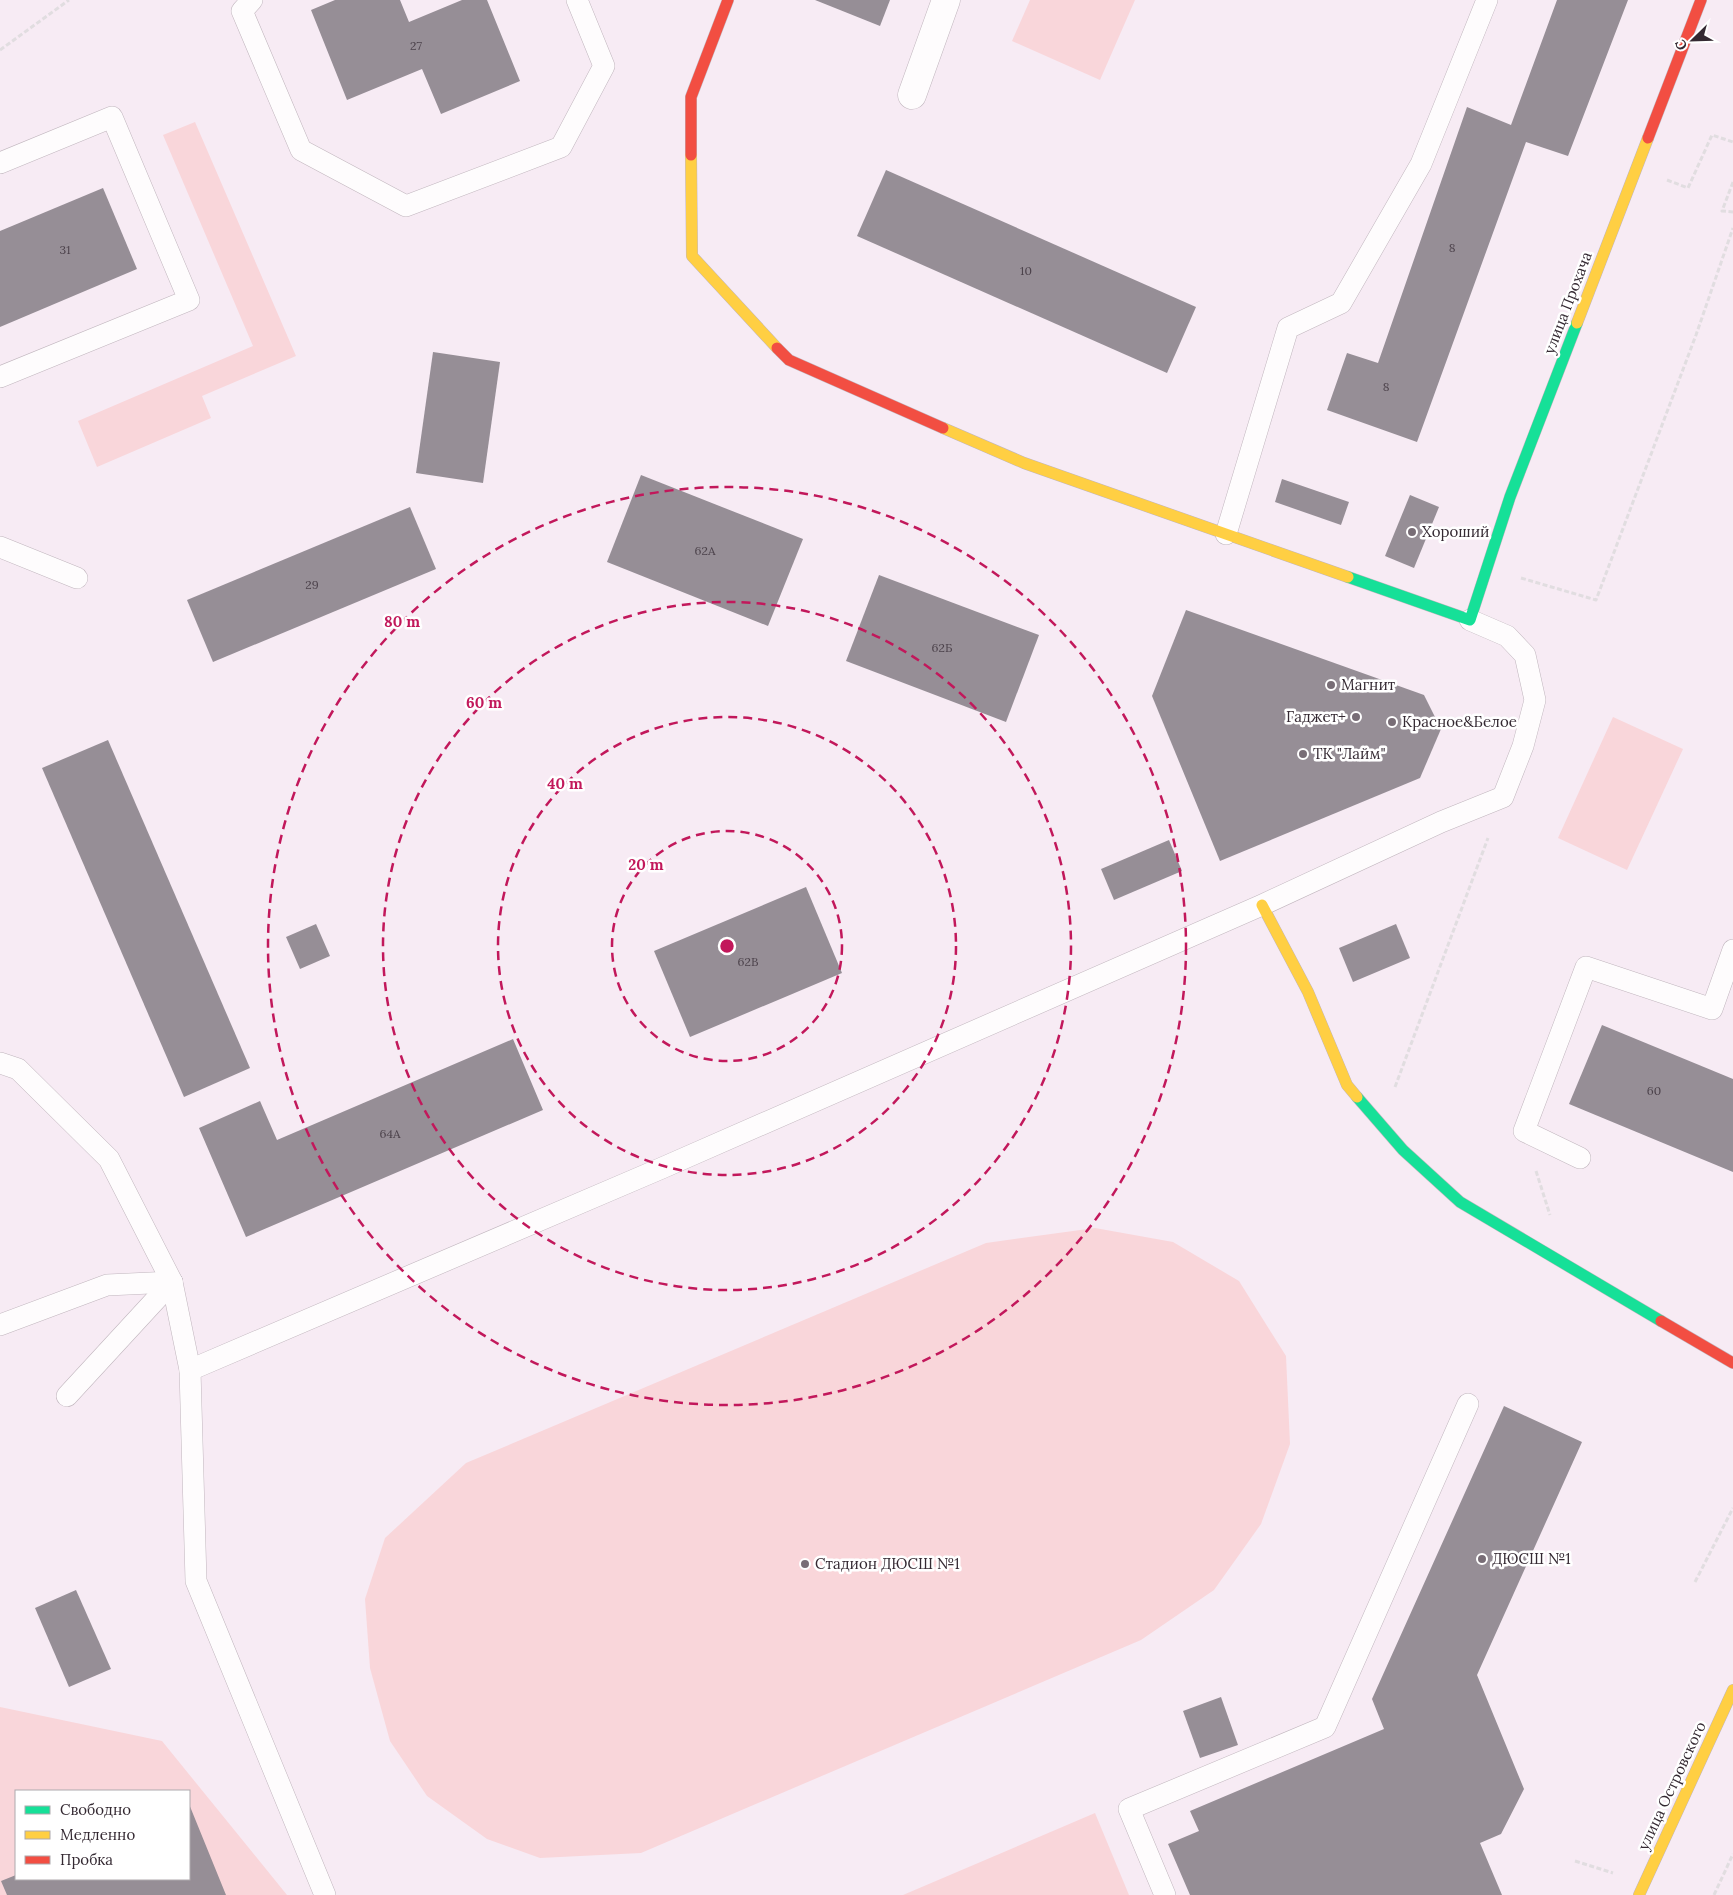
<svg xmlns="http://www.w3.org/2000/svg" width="1733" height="1895" viewBox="0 0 1733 1895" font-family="Lora,serif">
  <rect width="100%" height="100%" fill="#f7ebf4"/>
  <g fill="#f9d6da" fill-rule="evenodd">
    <path d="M1030 0H1135L1100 80 1012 41Z"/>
    <path d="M195 122 296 356 202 396 211 418 97 467 78 421 253 346 163 135Z"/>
    <path d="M1613 717 1683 749 1627 870 1558 838Z"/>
    <path d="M1095 1228 1173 1242 1239 1281 1286 1356 1290 1444 1261 1524 1214 1590 1141 1640 641 1853 540 1858 487 1839 427 1796 390 1741 370 1668 365 1599 385 1538 466 1463 986 1243Z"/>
    <path d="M0 1707 162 1741 287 1895H0ZM16 1791H189V1879H16Z"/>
    <path d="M1095 1813 1129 1895H903Z"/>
  </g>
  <g fill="#968e96">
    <path d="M335 0H400L409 22 462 0H487L520 81 441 114 422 69 347 100 311 10Z"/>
    <path d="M815 0H890L880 26Z"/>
    <path d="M1557 0H1628L1568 156 1526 142 1417 442 1327 410 1347 353 1378 363 1467 107 1511 125Z"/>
    <path d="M886 170 1196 307 1167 373 857 236Z"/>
    <path d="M103 188 137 269 0 327V231Z"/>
    <path d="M433 352 500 362 483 483 416 473Z"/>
    <path d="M641 475 803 539 768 626 607 562Z"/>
    <path d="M1282 479 1349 502 1341 525 1275 502Z"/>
    <path d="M1410 495 1439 507 1414 568 1385 556Z"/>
    <path d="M410 507 436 569 213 662 187 600Z"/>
    <path d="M879 575 1039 635 1006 722 846 661Z"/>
    <path d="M1186 610 1424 695 1441 729 1420 778 1220 861 1152 696Z"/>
    <path d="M108 740 250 1068 184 1097 42 768Z"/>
    <path d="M1169 840 1182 871 1114 900 1101 869Z"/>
    <path d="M806 887 842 973 690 1037 654 951Z"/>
    <path d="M316 924 330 956 300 969 286 937Z"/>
    <path d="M1396 924 1410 958 1353 982 1339 948Z"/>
    <path d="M1602 1025 1733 1079V1172L1569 1104Z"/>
    <path d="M513 1039 543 1110 246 1237 199 1128 260 1101 277 1140Z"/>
    <path d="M1504 1406 1582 1442 1477 1675 1524 1789 1501 1834 1480 1843 1502 1895H1190L1168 1844 1199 1831 1190 1811 1384 1729 1372 1699Z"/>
    <path d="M76 1590 111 1669 69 1687 35 1608Z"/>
    <path d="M1221 1697 1238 1745 1200 1758 1183 1711Z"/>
    <path d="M189 1804 226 1895H7L1 1881 16 1875V1879H189Z"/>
  </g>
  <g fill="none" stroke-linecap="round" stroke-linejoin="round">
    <defs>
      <g id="lane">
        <path d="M252 0 242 11 301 150 406 206 561 147 604 66 577 0"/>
        <path d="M0 163 112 117 189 300 0 377"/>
        <path d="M1226 534 1288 328 1341 303 1421 164 1487 0"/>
        <path d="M0 547 77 578"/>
        <path d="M0 1063 18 1069 109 1159 172 1282 190 1370 196 1581 325 1895"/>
        <path d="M1580 1158 1524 1131 1586 967 1712 1009 1733 950"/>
        <path d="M0 1325 107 1285 172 1282"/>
        <path d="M190 1370 662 1168 1262 905 1441 822 1503 797 1523 746 1535 700 1525 655 1507 636 1470 620"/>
        <path d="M67 1396 172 1282"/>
        <path d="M1165 1895 1129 1809 1325 1727 1468 1404"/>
      </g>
      <path id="street" d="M912 95 946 0"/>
      <g id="fast">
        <path d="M1348 577 1470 620 1510 497 1577 323"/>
        <path d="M1357 1097 1403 1150 1460 1202 1661 1321"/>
      </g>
      <g id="slow">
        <path d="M691 155 692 256 777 348"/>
        <path d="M1577 323 1648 138"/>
        <path d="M943 428 1024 463 1348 577"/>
        <path d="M1262 905 1308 992 1347 1085 1357 1097"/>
        <path d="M1639 1895 1733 1690"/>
      </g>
      <g id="jam">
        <path d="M1648 138 1701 0"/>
        <path d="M691 155V97L728 0"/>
        <path d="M777 348 789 360 943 428"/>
        <path d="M1661 1321 1733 1363"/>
      </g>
    </defs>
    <use href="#lane" stroke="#c1b6be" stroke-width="22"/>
    <use href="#street" stroke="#c1b6be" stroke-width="29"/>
    <use href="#fast" stroke="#c1b6be" stroke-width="12"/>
    <use href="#slow" stroke="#c1b6be" stroke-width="12"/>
    <use href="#jam" stroke="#c1b6be" stroke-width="12"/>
    <g stroke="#e1dde0" stroke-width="3" stroke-dasharray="5 2.5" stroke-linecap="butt">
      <path d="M0 50 69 0"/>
      <path d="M1667 180 1688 188 1712 135 1733 142"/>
      <path d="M1733 182 1722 211 1733 212"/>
      <path d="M1521 578 1596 600 1696 335 1733 228"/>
      <path d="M1395 1087 1488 838"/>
      <path d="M1536 1171 1550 1215"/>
      <path d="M1695 1582 1733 1508"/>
      <path d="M1575 1861 1613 1873"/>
      <path d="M1714 1895 1733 1854"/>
    </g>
    <use href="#lane" stroke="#fefcfd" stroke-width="21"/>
    <use href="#street" stroke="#fefcfd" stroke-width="28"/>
    <use href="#fast" stroke="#16e098" stroke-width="11"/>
    <use href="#slow" stroke="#ffcf43" stroke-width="11"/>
    <use href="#jam" stroke="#f24e42" stroke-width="11"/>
  </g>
  <g fill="none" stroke="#c2185b" stroke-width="2.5" stroke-dasharray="9 6">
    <circle cx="727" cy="946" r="115"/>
    <circle cx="727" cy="946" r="229"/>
    <circle cx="727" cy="946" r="344"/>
    <circle cx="727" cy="946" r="459"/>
  </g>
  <g fill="#786d76" stroke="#fff" stroke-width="2">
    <circle cx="1412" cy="532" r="5"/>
    <circle cx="1331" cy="685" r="5"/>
    <circle cx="1356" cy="717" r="5"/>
    <circle cx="1392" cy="722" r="5"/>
    <circle cx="1303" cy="754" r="5"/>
    <circle cx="1482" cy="1559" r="5"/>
    <circle cx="805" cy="1564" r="5"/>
  </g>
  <g text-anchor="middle" stroke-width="5" stroke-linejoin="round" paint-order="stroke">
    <g font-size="12" fill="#4c424b">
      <text x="416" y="50">27</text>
      <text x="1452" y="252">8</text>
      <text x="65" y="254">31</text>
      <text x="1026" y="275">10</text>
      <text x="1386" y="391">8</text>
      <text x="705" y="555">62А</text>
      <text x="312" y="589">29</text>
      <text x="942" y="652">62Б</text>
      <text x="748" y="966">62В</text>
      <text x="1654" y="1095">60</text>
      <text x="390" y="1138">64А</text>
    </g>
    <g font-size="15" fill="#342932" stroke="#fff">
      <text transform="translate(1568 303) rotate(-69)" y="5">улица Прохача</text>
      <text transform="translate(1672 1786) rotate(-65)" y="5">улица Островского</text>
    </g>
    <g font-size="15" fill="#342932" stroke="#fff" text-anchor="start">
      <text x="1422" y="537">Хороший</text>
      <text x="1341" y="690">Магнит</text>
      <text x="1346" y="722" text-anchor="end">Гаджет+</text>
      <text x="1402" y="727">Красное&amp;Белое</text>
      <text x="1313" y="759">ТК "Лайм"</text>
      <text x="1492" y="1564">ДЮСШ №1</text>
      <text x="815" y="1569">Стадион ДЮСШ №1</text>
    </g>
  </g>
  <circle cx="727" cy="946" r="8" fill="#c2185b" stroke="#fff" stroke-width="2.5"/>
  <g font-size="15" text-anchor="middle" font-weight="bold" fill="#c2185b" stroke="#fff" stroke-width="5" stroke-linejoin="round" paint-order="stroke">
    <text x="402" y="627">80 m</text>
    <text x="484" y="708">60 m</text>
    <text x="565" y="789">40 m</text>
    <text x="646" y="870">20 m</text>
  </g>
  <rect x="15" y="1790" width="175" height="90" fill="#ffffff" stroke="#aea9ad"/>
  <rect x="25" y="1806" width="25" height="8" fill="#16e098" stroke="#aea9ad"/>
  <text x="60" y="1815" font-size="15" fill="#342932">Свободно</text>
  <rect x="25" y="1831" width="25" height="8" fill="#ffcf43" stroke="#aea9ad"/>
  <text x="60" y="1840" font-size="15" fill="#342932">Медленно</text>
  <rect x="25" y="1856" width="25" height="8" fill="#f24e42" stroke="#aea9ad"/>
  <text x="60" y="1865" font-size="15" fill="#342932">Пробка</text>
  <g transform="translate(1693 40) rotate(247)" stroke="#ffffff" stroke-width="4" paint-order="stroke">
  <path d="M0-4L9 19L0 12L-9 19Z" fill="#342932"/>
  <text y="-8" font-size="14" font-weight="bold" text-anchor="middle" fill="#342932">С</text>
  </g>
</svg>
